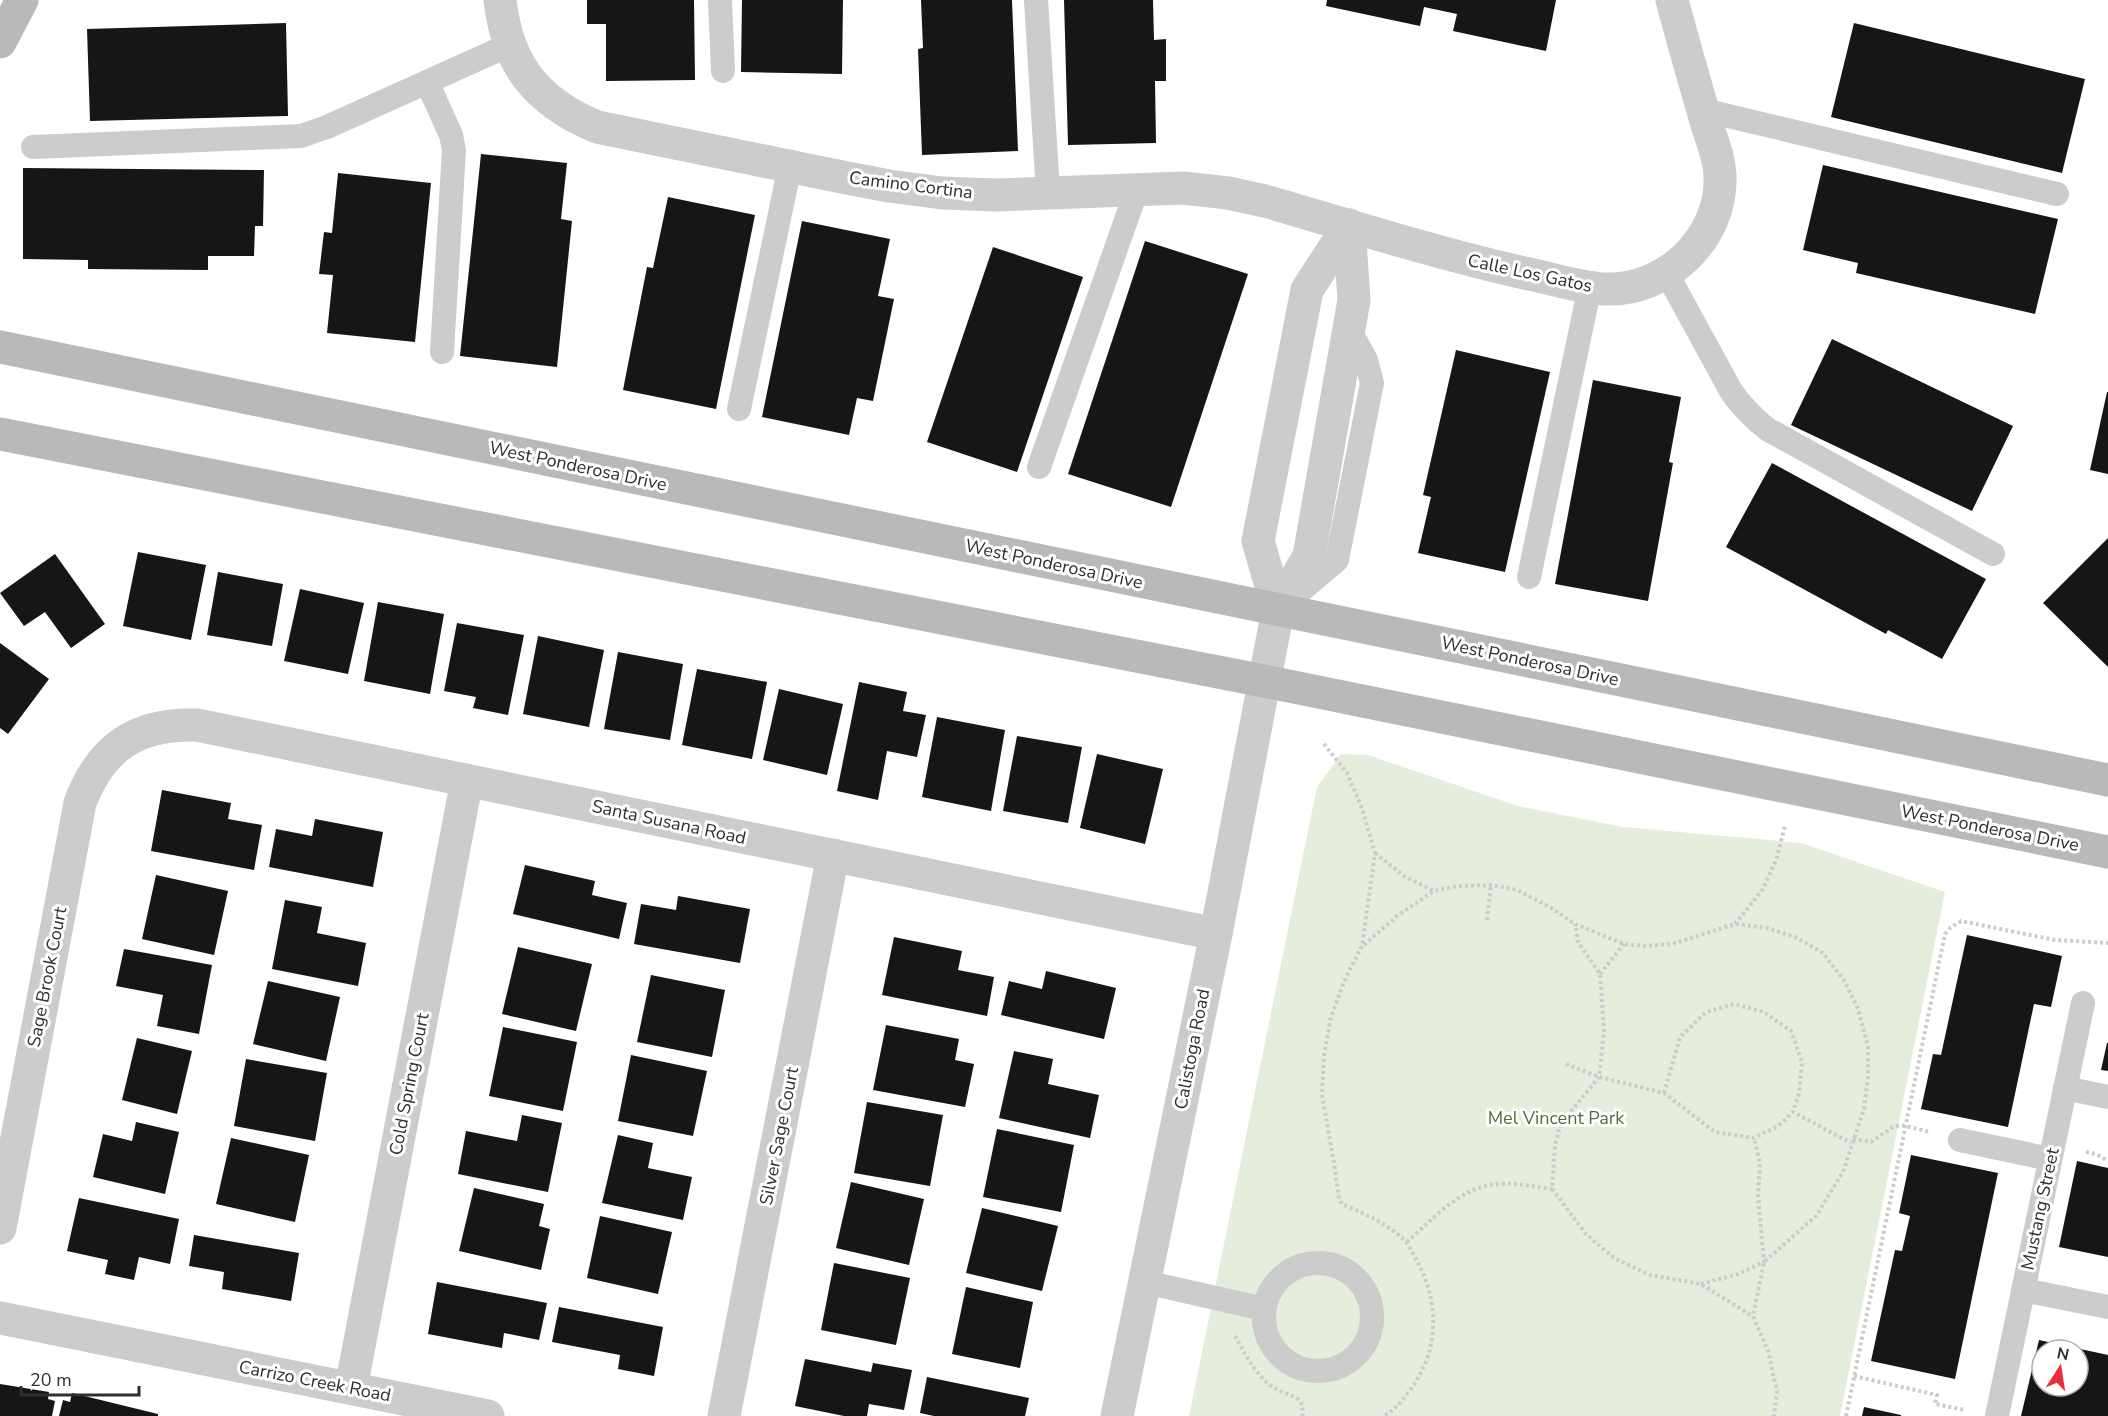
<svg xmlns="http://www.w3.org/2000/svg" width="2108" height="1416" viewBox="0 0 2108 1416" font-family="'Nunito Sans',sans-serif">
  <rect width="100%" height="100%" fill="#fff"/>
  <path fill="#e5eddd" d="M1341 754 1368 755 1518 806 1623 827 1801 843 1945 892 1840 1416H1189L1317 787Z"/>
  <g fill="#161616" fill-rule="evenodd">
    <path d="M587 0H694L695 80 606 81V24H587Z"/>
    <path d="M742 0H843L842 74 741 72Z"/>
    <path d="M921 0H1012L1018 151 922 155 918 49 923 48Z"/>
    <path d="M1064 0H1153L1154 40 1166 39V81H1155L1156 143 1068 145Z"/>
    <path d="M1327 0H1556L1546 51 1453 31 1457 14 1424 7 1420 26 1326 6Z"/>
    <path d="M286 23 288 116 90 121 87 29Z"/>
    <path d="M1854 23 2085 79 2062 173 1831 117Z"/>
    <path d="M481 154 567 163 561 219 572 221 557 367 460 356Z"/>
    <path d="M1823 165 2058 219 2035 314 1856 273 1858 263 1803 250Z"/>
    <path d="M23 168 264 170 263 226H255L254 256H208V270L88 269V260L23 259Z"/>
    <path d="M338 173 431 183 415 342 327 333 333 275 319 274 324 232 332 233Z"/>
    <path d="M668 197 755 215 716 409 623 390 647 267 653 268Z"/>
    <path d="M802 221 890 239 878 296 894 299 873 401 857 398 849 435 762 417Z"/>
    <path d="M1145 241 1248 274 1171 507 1068 474Z"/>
    <path d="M993 247 1083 277 1017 472 927 442Z"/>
    <path d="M1832 339 2013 426 1972 511 1791 425Z"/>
    <path d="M1456 350 1550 372 1505 572 1418 553 1431 497 1423 495Z"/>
    <path d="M1593 380 1681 397 1669 462 1673 463 1648 601 1555 584Z"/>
    <path d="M2107 392H2108V474L2090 470Z"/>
    <path d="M1772 463 1986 579 1942 659 1888 630 1886 634 1726 547Z"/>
    <path d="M2108 538V667L2043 603Z"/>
    <path d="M138 552 206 565 191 640 123 626Z"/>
    <path d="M55 554 105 624 71 648 45 612 24 626 0 593Z"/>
    <path d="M218 572 283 584 272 646 207 635Z"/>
    <path d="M300 589 364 603 348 674 284 661Z"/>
    <path d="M378 602 444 614 430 694 364 681Z"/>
    <path d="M457 623 524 635 508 715 473 708 476 697 444 691Z"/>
    <path d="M538 636 604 650 589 727 523 714Z"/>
    <path d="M0 643 49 679 8 734 0 728Z"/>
    <path d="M618 652 683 664 670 740 604 729Z"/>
    <path d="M697 669 767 682 752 759 682 745Z"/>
    <path d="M859 682 907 692 903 711 926 715 917 757 887 751 878 800 837 791Z"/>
    <path d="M779 689 843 704 827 775 763 760Z"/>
    <path d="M937 717 1005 730 991 811 922 797Z"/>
    <path d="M1017 736 1082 747 1068 823 1003 811Z"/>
    <path d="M1097 754 1163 769 1145 844 1080 828Z"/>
    <path d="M162 790 231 803 228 819 262 825 254 870 151 851Z"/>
    <path d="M315 819 383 832 373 887 269 867 276 829 312 836Z"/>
    <path d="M525 865 595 881 592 895 627 903 619 939 513 914Z"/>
    <path d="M156 875 228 891 214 955 142 939Z"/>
    <path d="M678 896 750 909 740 963 634 944 641 904 676 910Z"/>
    <path d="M285 900 322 907 317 933 366 943 358 986 272 969Z"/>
    <path d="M1967 935 2062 956 2051 1007 2034 1004 2008 1127 1921 1109 1933 1054 1941 1055Z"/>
    <path d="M894 937 962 951 958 970 994 977 987 1016 882 995Z"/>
    <path d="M518 947 592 964 576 1031 502 1014Z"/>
    <path d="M124 949 212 965 199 1034 157 1026 163 995 116 986Z"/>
    <path d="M1046 971 1116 988 1104 1039 1001 1015 1009 981 1042 989Z"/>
    <path d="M651 975 725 990 712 1057 637 1042Z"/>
    <path d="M268 981 340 997 326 1061 253 1044Z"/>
    <path d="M886 1025 959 1039 955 1060 974 1064 965 1107 873 1090Z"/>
    <path d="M503 1027 577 1042 563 1111 489 1096Z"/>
    <path d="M137 1038 192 1051 177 1114 122 1100Z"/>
    <path d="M2107 1043H2108V1071L2101 1070Z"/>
    <path d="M1014 1051 1053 1059 1048 1084 1099 1095 1090 1138 999 1118Z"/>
    <path d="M631 1055 707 1071 693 1136 618 1121Z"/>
    <path d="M246 1059 327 1073 315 1141 234 1126Z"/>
    <path d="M867 1102 943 1115 930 1186 854 1173Z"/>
    <path d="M522 1115 562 1123 548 1192 458 1174 466 1131 517 1141Z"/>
    <path d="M136 1122 179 1132 165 1194 93 1177 103 1134 132 1141Z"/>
    <path d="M997 1129 1074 1145 1061 1212 983 1197Z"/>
    <path d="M618 1135 653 1143 648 1168 692 1177 683 1220 602 1203Z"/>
    <path d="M231 1138 309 1155 295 1222 216 1204Z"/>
    <path d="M1911 1155 1998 1173 1955 1379 1871 1361 1895 1250 1902 1251 1910 1216 1899 1213Z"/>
    <path d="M2077 1161 2108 1168V1257L2059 1247Z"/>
    <path d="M851 1182 924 1199 909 1265 836 1248Z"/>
    <path d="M474 1188 544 1204 539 1226 550 1229 541 1270 459 1251Z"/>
    <path d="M79 1198 179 1219 170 1264 139 1257 134 1280 105 1274 108 1260 67 1251Z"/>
    <path d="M982 1208 1058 1226 1042 1291 966 1273Z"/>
    <path d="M600 1216 672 1232 658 1294 587 1278Z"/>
    <path d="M194 1235 299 1253 291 1301 222 1289 224 1272 189 1266Z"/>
    <path d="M834 1263 910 1278 896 1345 821 1330Z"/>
    <path d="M437 1282 547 1303 539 1340 504 1333 502 1348 428 1334Z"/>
    <path d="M966 1287 1033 1302 1020 1368 952 1354Z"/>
    <path d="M559 1307 663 1327 654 1376 618 1369 620 1355 552 1342Z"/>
    <path d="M2039 1340 2108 1355V1416H2021ZM2042 1350H2078V1386H2042Z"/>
    <path d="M805 1359 871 1372 873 1363 912 1370 904 1410 869 1404 867 1416H844L795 1406Z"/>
    <path d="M927 1377 1029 1398 1025 1416H934L920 1413Z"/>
    <path d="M0 1384 49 1392 48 1399 55 1401 52 1416H0Z"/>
    <path d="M72 1393 158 1414V1416H59L63 1400 70 1402Z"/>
    <path d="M1864 1407 1901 1415V1416H1862Z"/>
  </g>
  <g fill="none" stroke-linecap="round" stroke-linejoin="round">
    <g stroke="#ccc" stroke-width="4" stroke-dasharray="3 3" stroke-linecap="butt">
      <path d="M1324 744 1347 773 1362 808 1375 853 1362 946 1346 977 1331 1017 1324 1055 1322 1095 1334 1163 1339 1199 1342 1204C1364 1214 1388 1223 1405 1241 1410 1246 1413 1255 1417 1261 1441 1306 1439 1354 1407 1394 1400 1403 1394 1410 1384 1416"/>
      <path d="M1375 853 1404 876 1434 891 1458 886 1491 885 1517 890 1548 906 1575 924 1624 944 1644 946 1672 944 1735 924 1767 928 1795 937 1823 953 1845 982 1858 1009 1868 1047V1077L1864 1109 1843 1172 1816 1216 1764 1262 1753 1316 1768 1351 1777 1392 1774 1416"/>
      <path d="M1487 920 1491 885"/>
      <path d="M1735 924 1763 889 1776 860 1785 826"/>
      <path d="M1364 945 1397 916 1434 891"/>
      <path d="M1600 974 1624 944"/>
      <path d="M1566 1064 1599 1077 1664 1093 1715 1132 1754 1138 1778 1126 1793 1112 1851 1143"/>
      <path d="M1664 1093 1680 1037 1706 1012 1734 1004 1764 1012 1791 1031 1802 1062 1799 1093 1793 1112"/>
      <path d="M1853 1139 1871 1142 1893 1127 1901 1125 1930 1132"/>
      <path d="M2086 1152 2096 1154 2108 1161"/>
      <path d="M1552 1189 1586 1234 1614 1258 1650 1275 1701 1284 1752 1316"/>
      <path d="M1407 1242C1427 1224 1455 1194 1482 1187 1504 1180 1529 1186 1552 1189L1555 1146 1559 1130 1571 1111 1599 1077 1604 1031 1600 974 1578 942 1575 924"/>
      <path d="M1701 1284 1738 1274 1764 1262 1758 1196 1760 1163 1754 1138"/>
      <path d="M1235 1336C1246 1355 1256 1377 1276 1389 1282 1393 1291 1394 1298 1399 1303 1403 1302 1409 1303 1416"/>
      <path d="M1854 1376 1937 1395 1935 1404 1965 1410"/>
      <path d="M1846 1416 1945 934 1950 928 1961 921 2055 940 2108 943"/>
    </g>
    <g stroke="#ccc" stroke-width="24">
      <path d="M720 0 723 71"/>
      <path d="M1036 0 1048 192"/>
      <path d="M427 82 451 135 454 150 442 352"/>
      <path d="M1703 110 2057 194"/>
      <path d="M33 147 301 136 327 127 509 45"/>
      <path d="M1666 272 1731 391C1741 406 1752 417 1767 429L1993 554"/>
      <path d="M739 409 790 166"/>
      <path d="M1039 467 1137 189"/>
      <path d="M1529 577 1590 286"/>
      <path d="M1292 598 1337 560 1372 383 1366 360 1349 329"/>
      <path d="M2065 1088 2108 1097"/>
      <path d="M1960 1140 2050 1159"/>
      <circle cx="1318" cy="1317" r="54"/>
      <path d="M1145 1282 1264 1309"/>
      <path d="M2023 1290 2108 1307"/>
      <path d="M1997 1416 2083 1003"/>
    </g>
    <g stroke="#ccc" stroke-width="33">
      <path d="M500 0C507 65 537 102 597 127L837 176 889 186 942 193 996 195 1183 188 1228 193 1265 201C1351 226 1436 253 1524 273 1550 278 1577 287 1604 289 1666 292 1723 238 1720 175 1719 153 1709 135 1704 114 1693 76 1682 38 1672 0"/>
      <path d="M1278 610 1258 541 1307 290 1349 225"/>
      <path d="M0 1228 80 803C101 747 137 723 197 725L1216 934"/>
      <path d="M0 1318 488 1416"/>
      <path d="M351 1388 467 780"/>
      <path d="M724 1416 833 855"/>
      <path d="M1117 1416 1216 934 1278 610 1309 556 1354 300 1349 225"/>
    </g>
    <g stroke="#b9b9b9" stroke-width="33">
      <path d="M0 42 22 0"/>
      <path d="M0 347 2108 780"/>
      <path d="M0 434 1264 681 2108 852"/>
    </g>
  </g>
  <g text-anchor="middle" stroke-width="6" stroke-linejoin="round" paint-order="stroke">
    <g font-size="18" fill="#2f2f2f" stroke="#fff">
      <text transform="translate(911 185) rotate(7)" y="6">Camino Cortina</text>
      <text transform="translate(1530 273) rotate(12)" y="6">Calle Los Gatos</text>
      <text transform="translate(578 466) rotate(12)" y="6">West Ponderosa Drive</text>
      <text transform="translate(1054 564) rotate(12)" y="6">West Ponderosa Drive</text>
      <text transform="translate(1530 661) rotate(12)" y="6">West Ponderosa Drive</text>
      <text transform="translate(669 822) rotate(12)" y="6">Santa Susana Road</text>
      <text transform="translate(1990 828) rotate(11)" y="6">West Ponderosa Drive</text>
      <text transform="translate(47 977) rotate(-79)" y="6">Sage Brook Court</text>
      <text transform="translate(1192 1049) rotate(-79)" y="6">Calistoga Road</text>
      <text transform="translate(409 1084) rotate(-79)" y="6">Cold Spring Court</text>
      <text transform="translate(779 1136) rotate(-79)" y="6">Silver Sage Court</text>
      <text transform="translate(2040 1209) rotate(-78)" y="6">Mustang Street</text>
      <text transform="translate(315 1381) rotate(11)" y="6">Carrizo Creek Road</text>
    </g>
    <g font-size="18" fill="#526d3b" stroke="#fff">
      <text x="1556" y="1124">Mel Vincent Park</text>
    </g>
  </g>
  <g transform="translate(2060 1368) rotate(12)"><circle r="28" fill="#ffffff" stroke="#acacac" stroke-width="1.5"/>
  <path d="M0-4.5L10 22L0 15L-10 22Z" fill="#e92f3b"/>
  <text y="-9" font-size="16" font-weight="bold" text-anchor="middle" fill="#2f2f2f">N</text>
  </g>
  <path d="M21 1386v9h118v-9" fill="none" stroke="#2f2f2f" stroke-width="3"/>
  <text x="30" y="1386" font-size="18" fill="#2f2f2f" stroke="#ffffff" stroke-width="4.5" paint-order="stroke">20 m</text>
</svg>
